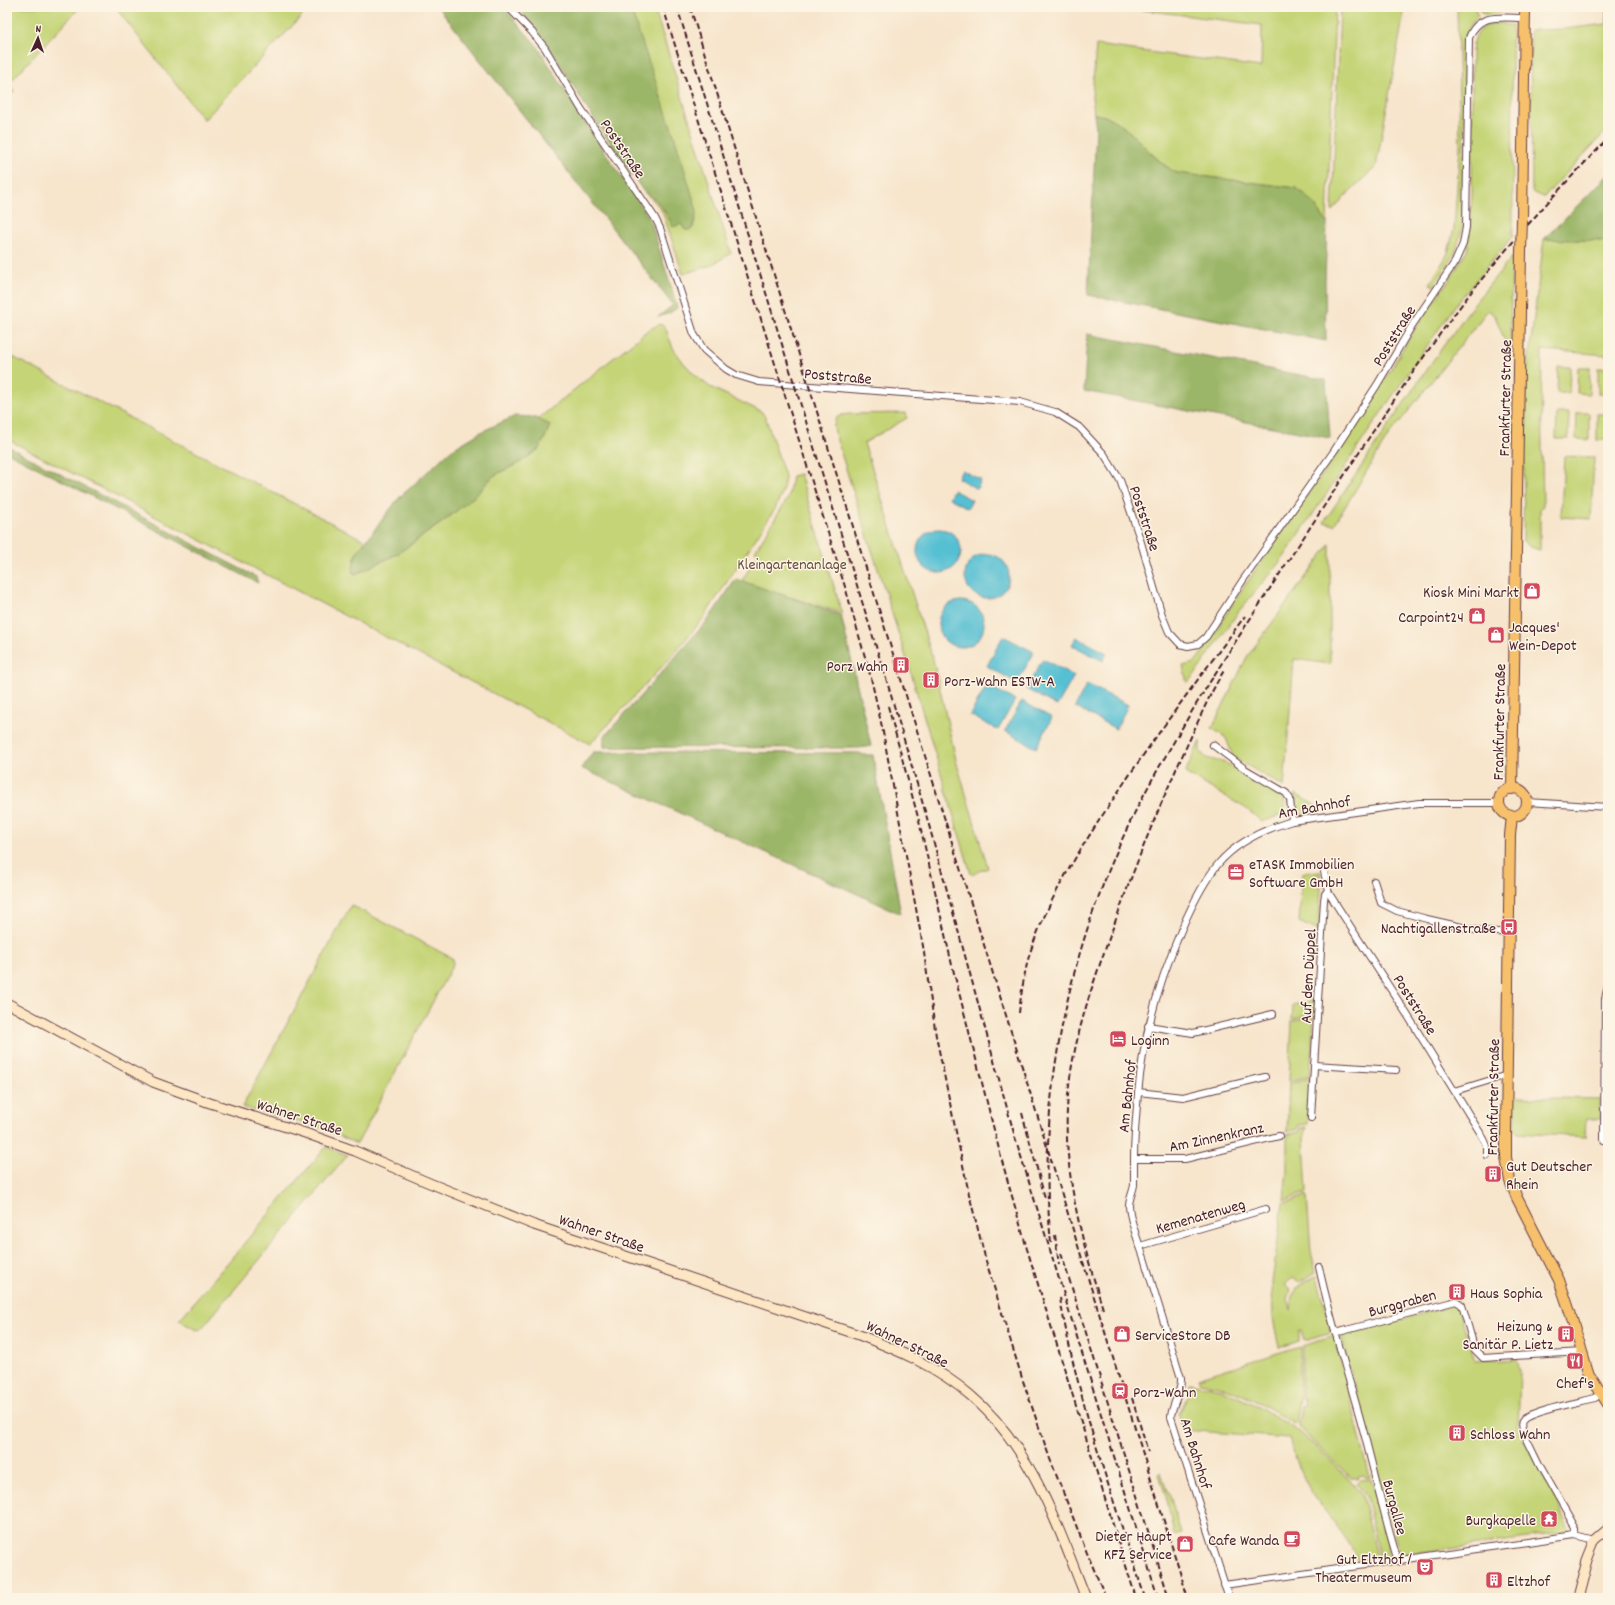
<svg xmlns="http://www.w3.org/2000/svg" width="1615" height="1605" viewBox="0 0 1615 1605" font-family="Dekko,sans-serif">
  <rect width="100%" height="100%" fill="#fcf5e5"/>
  <filter id="ink" filterUnits="userSpaceOnUse"><feTurbulence type="fractalNoise" baseFrequency=".025" numOctaves="2"/><feDisplacementMap in="SourceGraphic" scale="8" xChannelSelector="R" yChannelSelector="G"/><feConvolveMatrix kernelMatrix="1 2 1 2 8 2 1 2 1" color-interpolation-filters="sRGB"/></filter>
  <filter id="wash" filterUnits="userSpaceOnUse"><feTurbulence type="fractalNoise" baseFrequency=".012" numOctaves="4" result="noise"/><feDisplacementMap in="SourceGraphic" scale="16" xChannelSelector="R" yChannelSelector="G"/><feGaussianBlur stdDeviation="0.9" result="paint"/><feColorMatrix in="noise" values="0 0 0 0 0 0 0 0 0 0 0 0 0 0 0 0 0 1.4 0 .05"/><feComposite in="paint" operator="in"/></filter>
  <g filter="url(#wash)">
    <rect width="100%" height="100%" fill="#f7e5cc"/>
    <g fill="#c4d476" stroke="#877a50">
      <path d="M7 7H80L8 84 14 91 7 99Z"/>
      <path d="M115 7H310L204 120Z"/>
      <path d="M630 7H654L731 253 712 265 683 274 663 213 656 203 644 192 658 201 674 226Z"/>
      <path d="M1119 7H1335L1327 223C1318 209 1309 198 1296 188L1177 173C1149 160 1127 116 1094 114L1092 97 1096 45 1261 67 1262 25Z"/>
      <path d="M1340 7H1405L1376 167 1353 188 1332 211Z"/>
      <path d="M1457 7H1474L1478 16 1470 26 1464 39V145L1462 229 1455 254 1434 286 1430 284 1448 253 1454 229 1460 146Z"/>
      <path d="M1478 7H1514C1509 11 1487 17 1482 13 1480 11 1479 9 1478 7Z"/>
      <path d="M1605 7H1608V129L1544 197 1532 192 1530 30 1564 29 1607 24Z"/>
      <path d="M1501 23 1512 26 1513 236 1457 303 1408 373 1284 557 1239 611 1196 673 1187 683 1183 666 1194 663 1203 652 1236 598 1365 413 1408 340 1428 309 1452 276 1468 248 1472 194V50C1476 30 1481 25 1501 23Z"/>
      <path d="M1544 239 1608 241V355L1542 350C1541 403 1542 455 1543 507L1540 508V550L1530 547 1523 541 1525 388Z"/>
      <path d="M1512 257 1510 341 1507 346 1495 316 1488 310 1387 438 1334 525 1324 522 1426 370 1476 301Z"/>
      <path d="M660 324 665 327 673 348 683 362 695 375 710 387 762 412 766 419 785 476C784 488 780 498 775 509L702 620 670 658 590 744 7 439V354L366 541 356 554V574L397 554 444 521 476 495 493 476 538 450 544 440 550 425 538 419 648 330Z"/>
      <path d="M1558 367H1570L1569 393H1557Z"/>
      <path d="M1578 367H1590L1589 394 1577 393Z"/>
      <rect x="1598" y="368" width="10" height="26"/>
      <path d="M906 413 907 418 864 443 933 659 957 764 988 868 971 874 911 673 835 434 834 425 836 418 842 415 850 414Z"/>
      <path d="M1557 413H1569L1568 439H1556Z"/>
      <path d="M1577 413H1589V440L1576 439Z"/>
      <rect x="1597" y="414" width="11" height="26"/>
      <path d="M1564 456 1594 457 1591 519 1561 517Z"/>
      <path d="M800 474 842 613 741 582 759 553 755 551 788 498 792 476Z"/>
      <path d="M1330 544V664L1294 659 1284 787 1236 759 1232 754 1226 738 1212 728 1247 657Z"/>
      <path d="M1200 741V751L1206 758 1226 763 1281 794 1284 800 1287 817 1281 815 1262 822 1247 809 1185 773Z"/>
      <path d="M1295 794 1320 808 1318 811 1296 815 1294 807Z"/>
      <path d="M1320 871 1321 889 1319 931 1299 922 1302 873Z"/>
      <path d="M351 905 452 958 453 964 357 1144 317 1126 242 1107Z"/>
      <path d="M1315 1000 1314 1014 1292 1019 1293 1005Z"/>
      <path d="M1314 1016 1310 1076 1289 1081 1292 1021Z"/>
      <path d="M1310 1078 1308 1124 1299 1125 1297 1129 1287 1132 1289 1083Z"/>
      <path d="M1515 1097 1597 1099 1600 1098V1119H1586L1585 1137 1518 1133 1514 1128Z"/>
      <path d="M1307 1127 1304 1138 1307 1193 1284 1200 1287 1170V1135L1299 1132 1301 1128Z"/>
      <path d="M326 1147 348 1155 201 1329 196 1330 179 1320Z"/>
      <path d="M1307 1196 1311 1252 1316 1272 1298 1283 1292 1278 1285 1285 1291 1290 1288 1299 1291 1310C1292 1290 1298 1283 1317 1276L1331 1332 1304 1340 1301 1330H1299V1341L1279 1348 1273 1318 1272 1283 1283 1203Z"/>
      <path d="M1454 1305 1458 1307 1475 1361 1517 1358 1520 1371 1518 1430 1560 1508 1570 1532 1400 1556 1341 1336Z"/>
      <path d="M1332 1336 1336 1342 1370 1477H1365L1364 1475 1358 1476V1478H1351L1301 1430 1299 1426 1302 1405H1304V1398H1302V1345Z"/>
      <path d="M1300 1346V1399L1296 1425C1287 1421 1278 1413 1269 1408 1247 1396 1224 1386 1200 1382L1198 1378Z"/>
      <path d="M1190 1383 1220 1389 1260 1407 1295 1429 1315 1446 1347 1477 1362 1495 1378 1560 1359 1562C1347 1535 1328 1517 1312 1493 1301 1475 1295 1457 1289 1438L1182 1430 1179 1414 1188 1395Z"/>
      <path d="M1161 1472 1167 1491 1170 1495 1181 1534 1174 1536 1167 1500 1159 1474Z"/>
      <path d="M1371 1479 1388 1542 1389 1559 1381 1562 1366 1496 1356 1483 1359 1480Z"/>
    </g>
    <g fill="#9bb667" stroke="#726a49">
      <path d="M438 7H503L538 47 580 115 650 219 676 303 677 308 670 313 658 317 673 305Z"/>
      <path d="M517 7H630L675 138 697 211 693 228 690 230H685L681 224 673 227C666 212 659 200 644 192L588 110 553 53 541 36Z"/>
      <path d="M1094 114C1127 116 1149 160 1177 173L1296 188 1306 195 1314 204 1327 223 1325 280 1326 341 1088 295 1096 129Z"/>
      <path d="M1608 175V241L1544 239Z"/>
      <path d="M1087 334 1326 380 1330 438 1084 391Z"/>
      <path d="M515 416 533 417 550 425 544 440 538 450 521 462 493 476 476 495 444 521 397 554 356 574 352 572 356 554 398 499 451 450 481 432Z"/>
      <path d="M7 446 256 577 258 583 7 452Z"/>
      <path d="M736 579 841 615 871 746 859 748 604 747V737L708 620Z"/>
      <path d="M593 752 859 753 864 755H873L901 914 581 768Z"/>
    </g>
    <g fill="#57c0d3" stroke="#50707f">
      <path d="M962 470 981 480 977 489 958 478Z"/>
      <path d="M953 490 972 500 968 508 949 498Z"/>
      <circle cx="939" cy="551" r="22"/>
      <circle cx="987" cy="576" r="22"/>
      <circle cx="961" cy="624" r="23"/>
      <path d="M1003 636 1034 652 1017 683 987 666Z"/>
      <path d="M1076 637 1107 653 1103 661 1072 645Z"/>
      <path d="M1043 659 1074 676 1057 706 1026 689Z"/>
      <path d="M1087 684 1128 705 1116 729 1075 707Z"/>
      <path d="M987 685 1015 700 998 730 970 715Z"/>
      <path d="M1022 701 1052 718 1036 748 1005 731Z"/>
    </g>
  </g>
  <g filter="url(#ink)">
    <g fill="none" stroke-linecap="round" stroke-linejoin="round">
      <defs>
        <g id="street">
          <path d="M508 7 532 32 545 48 580 107 655 218 660 228 694 334 704 350 726 369 736 375 759 382 1020 402 1055 412 1079 427 1104 454 1120 480 1140 539 1162 615 1169 632 1180 644 1188 646 1198 644 1206 637 1243 580 1334 451 1377 385 1413 324 1455 262 1463 244 1466 227 1469 38C1478 12 1503 18 1525 18"/>
          <path d="M1213 745 1245 769 1286 793 1290 799 1292 821"/>
          <path d="M1527 802 1608 807"/>
          <path d="M1323 867 1328 890 1330 895 1408 1016 1484 1139 1487 1146V1155"/>
          <path d="M1374 881 1381 903 1397 911 1427 919 1475 930 1509 933"/>
          <path d="M1608 985 1605 999 1604 1140H1608"/>
          <path d="M1148 1026 1193 1033 1273 1014"/>
          <path d="M1314 1065 1396 1070"/>
          <path d="M1455 1091 1507 1075"/>
          <path d="M1138 1092 1183 1097 1265 1077"/>
          <path d="M1311 1118 1324 900 1325 894 1328 890"/>
          <path d="M1134 1159H1185L1279 1136"/>
          <path d="M1140 1246 1266 1209"/>
          <path d="M1319 1267C1331 1324 1350 1380 1365 1437 1376 1479 1385 1520 1398 1561"/>
          <path d="M1335 1333 1456 1301 1462 1305 1475 1350 1483 1358 1582 1352"/>
          <path d="M1576 1535V1529L1540 1466 1522 1429C1521 1426 1520 1423 1523 1420 1531 1411 1581 1402 1595 1398L1601 1394"/>
          <path d="M1224 1585 1576 1535 1595 1540"/>
          <path d="M1229 1598 1171 1417C1172 1403 1182 1392 1181 1378 1169 1338 1156 1298 1144 1258 1139 1243 1130 1222 1129 1206 1129 1199 1133 1192 1134 1185 1134 1177 1134 1168 1134 1160 1134 1138 1136 1116 1138 1094 1143 1036 1159 981 1182 928 1192 905 1203 882 1219 863 1238 841 1265 829 1292 821L1419 803H1499"/>
        </g>
        <g id="secondary">
          <path d="M7 1003 153 1082 210 1103 305 1133 355 1151 427 1182 534 1225 859 1335C898 1350 938 1367 970 1395 1032 1447 1057 1525 1086 1598"/>
          <path d="M1577 1598 1587 1560 1595 1540 1608 1529"/>
        </g>
        <g id="primary">
          <path d="M1522 219 1525 7"/>
          <circle cx="1513" cy="802" r="14"/>
          <path d="M1512 789 1521 252"/>
          <path d="M1512 816 1510 835 1506 1134V1157L1510 1181 1517 1198 1559 1280 1570 1312 1588 1372 1608 1404"/>
        </g>
      </defs>
      <use href="#street" stroke="#643d43" stroke-width="8"/>
      <use href="#secondary" stroke="#643d43" stroke-width="11"/>
      <use href="#primary" stroke="#643d43" stroke-width="12"/>
      <use href="#street" stroke="#fff" stroke-width="6"/>
      <use href="#secondary" stroke="#fce6c4" stroke-width="9"/>
      <use href="#primary" stroke="#f7c06c" stroke-width="10"/>
      <g stroke="#4a1f2b" stroke-width="2" stroke-dasharray="6 3" stroke-linecap="butt">
        <path d="M663 7 846 590 871 678 882 727 923 946 936 1036 969 1194 986 1261 1022 1378 1050 1459 1087 1553 1106 1598"/>
        <path d="M677 7 888 685 927 818 1015 1137 1158 1598"/>
        <path d="M690 7 925 756 1188 1598"/>
        <path d="M888 706 919 821 952 965 1002 1161 1027 1249 1136 1598"/>
        <path d="M1019 1013C1021 994 1024 975 1029 956 1049 894 1086 840 1122 786 1161 728 1203 673 1245 616"/>
        <path d="M1022 1113 1045 1198"/>
        <path d="M1055 1235 1059 1265"/>
        <path d="M1051 1243C1036 1094 1070 943 1136 810 1152 778 1171 747 1189 716 1229 650 1271 587 1313 523 1365 444 1415 365 1472 291 1515 238 1560 187 1608 139"/>
        <path d="M1061 1253 1169 1598"/>
        <path d="M1060 1298C1077 1400 1114 1500 1145 1598"/>
        <path d="M1103 1309C1083 1245 1064 1177 1067 1110 1070 1041 1096 975 1119 911 1140 852 1164 795 1190 739 1201 715 1211 691 1225 669"/>
        <path d="M1132 1398 1148 1452"/>
      </g>
      <defs>
        <path id="primary-bridge" d="M1521 252 1522 219"/>
      </defs>
      <use href="#primary-bridge" stroke="#643d43" stroke-width="12" stroke-linecap="butt"/>
      <use href="#primary-bridge" stroke="#f7c06c" stroke-width="10"/>
    </g>
  </g>
  <defs>
    <symbol id="shop-square" viewBox="-11 -11 22 22"><rect x="-9" y="-9" width="18" height="18" rx="4" fill="#d1495b" stroke="#fcf5e5"/><path d="M-5-2.5h2.3a2.7 3.5 0 0 1 5.4 0H5L5.5 6h-11ZM-1.5-2.5h3a1.5 2.3 0 0 0-3 0Z" fill="#fff"/></symbol>
    <symbol id="building-square" viewBox="-11 -11 22 22"><rect x="-9" y="-9" width="18" height="18" rx="4" fill="#d1495b" stroke="#fcf5e5"/><path d="M-4-6H4V6H1V3H-1V6H-4ZM-2.5-4.3h1.7v1.8h-1.7ZM.8-4.3h1.7v1.8H.8ZM-2.5-1h1.7V.8h-1.7ZM.8-1h1.7V.8H.8Z" fill="#fff"/></symbol>
    <symbol id="office-square" viewBox="-11 -11 22 22"><rect x="-9" y="-9" width="18" height="18" rx="4" fill="#d1495b" stroke="#fcf5e5"/><path d="M-6-3h4V-5.5h4V-3h4V5H-6ZM-1-4.5V-3h2v-1.5ZM-6 0V1H6V0Z" fill="#fff"/></symbol>
    <symbol id="bus-square" viewBox="-11 -11 22 22"><rect x="-9" y="-9" width="18" height="18" rx="4" fill="#d1495b" stroke="#fcf5e5"/><path d="M-5-6H5V4H4V6H2V4H-2V6H-4V4H-5ZM-3.5-4V0h7V-4ZM-3.5 1.2v1.5H-2V1.2ZM2 1.2v1.5H3.5V1.2Z" fill="#fff"/></symbol>
    <symbol id="hotel-square" viewBox="-11 -11 22 22"><rect x="-9" y="-9" width="18" height="18" rx="4" fill="#d1495b" stroke="#fcf5e5"/><path d="M-6-4.5h1.5V1H6V5H4.5V3h-9V5H-6ZM-4 0a1.8 1.8 0 1 1 3.6 0ZM.5 0V-2.5h3Q6-2.5 6 0Z" fill="#fff"/></symbol>
    <symbol id="restaurant-square" viewBox="-11 -11 22 22"><rect x="-9" y="-9" width="18" height="18" rx="4" fill="#d1495b" stroke="#fcf5e5"/><path d="M-5-6h1v4h1v-4h1v4h1v-4h1v5L-1.5 .5V6h-2V.5L-5-1ZM5-6V6H3V1.5H1.5Q1.5-4 5-6Z" fill="#fff"/></symbol>
    <symbol id="station-square" viewBox="-11 -11 22 22"><rect x="-9" y="-9" width="18" height="18" rx="4" fill="#d1495b" stroke="#fcf5e5"/><path d="M-3-6H3Q5-6 5-4V2Q5 4 3 4L4.5 6H3L1.5 4h-3L-3 6H-4.5L-3 4Q-5 4-5 2V-4Q-5-6-3-6ZM-3.5-4v3h7v-3ZM-3.5 1v1.5H-2V1ZM2 1v1.5H3.5V1Z" fill="#fff"/></symbol>
    <symbol id="temple-square" viewBox="-11 -11 22 22"><rect x="-9" y="-9" width="18" height="18" rx="4" fill="#d1495b" stroke="#fcf5e5"/><path d="M0-6L5-2H3V0L6.5 2.5H4V6H1.5V3h-3V6H-4V2.5H-6.5L-3 0V-2H-5Z" fill="#fff"/></symbol>
    <symbol id="cafe-square" viewBox="-11 -11 22 22"><rect x="-9" y="-9" width="18" height="18" rx="4" fill="#d1495b" stroke="#fcf5e5"/><path d="M-5.5-4.5H6V0H3Q3 3.5 0 3.5H-2.5Q-5.5 3.5-5.5 0ZM3-3.2v2h1.7v-2ZM-6 4.5H4V6H-6Z" fill="#fff"/></symbol>
    <symbol id="theatre-square" viewBox="-11 -11 22 22"><rect x="-9" y="-9" width="18" height="18" rx="4" fill="#d1495b" stroke="#fcf5e5"/><path d="M-5-5.5Q0-4 5-5.5V0Q5 5 0 6Q-5 5-5 0ZM-3.3-2.5H-1v1.5H-3.3ZM1-2.5H3.3v1.5H1ZM-2.8 1Q0 5.5 2.8 1Z" fill="#fff"/></symbol>
  </defs>
  <g fill-rule="evenodd">
    <use href="#shop-square" x="1522" y="581" width="20" height="20"/>
    <use href="#shop-square" x="1467" y="606" width="20" height="20"/>
    <use href="#shop-square" x="1486" y="625" width="20" height="20"/>
    <use href="#building-square" x="891" y="655" width="20" height="20"/>
    <use href="#building-square" x="921" y="670" width="20" height="20"/>
    <use href="#office-square" x="1226" y="862" width="20" height="20"/>
    <use href="#bus-square" x="1499" y="917" width="20" height="20"/>
    <use href="#hotel-square" x="1108" y="1029" width="20" height="20"/>
    <use href="#building-square" x="1483" y="1164" width="20" height="20"/>
    <use href="#building-square" x="1447" y="1282" width="20" height="20"/>
    <use href="#shop-square" x="1112" y="1324" width="20" height="20"/>
    <use href="#building-square" x="1556" y="1324" width="20" height="20"/>
    <use href="#restaurant-square" x="1565" y="1351" width="20" height="20"/>
    <use href="#station-square" x="1110" y="1381" width="20" height="20"/>
    <use href="#building-square" x="1447" y="1423" width="20" height="20"/>
    <use href="#temple-square" x="1539" y="1509" width="20" height="20"/>
    <use href="#cafe-square" x="1282" y="1529" width="20" height="20"/>
    <use href="#shop-square" x="1175" y="1534" width="20" height="20"/>
    <use href="#theatre-square" x="1415" y="1557" width="20" height="20"/>
    <use href="#building-square" x="1484" y="1570" width="20" height="20"/>
  </g>
  <g text-anchor="middle" stroke-width="3" stroke-linejoin="round" paint-order="stroke">
    <g font-size="16" fill="#4a1f2b" stroke="#fcf5e5">
      <text transform="translate(624 148) rotate(56)" y="6">Poststraße</text>
      <text transform="translate(1393 335) rotate(-58)" y="6">Poststraße</text>
      <text transform="translate(838 375) rotate(5)" y="6">Poststraße</text>
      <text transform="translate(1504 398) rotate(-89)" y="6">Frankfurter Straße</text>
      <text transform="translate(1146 518) rotate(72)" y="6">Poststraße</text>
      <text transform="translate(1498 722) rotate(-89)" y="6">Frankfurter Straße</text>
      <text transform="translate(1314 806) rotate(-10)" y="6">Am Bahnhof</text>
      <text transform="translate(1307 976) rotate(-87)" y="6">Auf dem Düppel</text>
      <text transform="translate(1416 1004) rotate(58)" y="6">Poststraße</text>
      <text transform="translate(1126 1096) rotate(-84)" y="6">Am Bahnhof</text>
      <text transform="translate(1492 1097) rotate(-89)" y="6">Frankfurter Straße</text>
      <text transform="translate(300 1116) rotate(18)" y="6">Wahner Straße</text>
      <text transform="translate(1216 1136) rotate(-12)" y="6">Am Zinnenkranz</text>
      <text transform="translate(1200 1215) rotate(-16)" y="6">Kemenatenweg</text>
      <text transform="translate(602 1232) rotate(19)" y="6">Wahner Straße</text>
      <text transform="translate(1402 1302) rotate(-15)" y="6">Burggraben</text>
      <text transform="translate(908 1343) rotate(26)" y="6">Wahner Straße</text>
      <text transform="translate(1197 1453) rotate(73)" y="6">Am Bahnhof</text>
      <text transform="translate(1396 1507) rotate(75)" y="6">Burgallee</text>
    </g>
    <g font-size="16" fill="#684c3e" stroke="#fcf5e5">
      <text x="792" y="569">Kleingartenanlage</text>
    </g>
    <g font-size="16" fill="#4a1f2b" stroke="#fcf5e5" text-anchor="start">
      <text x="1519" y="597" text-anchor="end">Kiosk Mini Markt</text>
      <text x="1464" y="622" text-anchor="end">Carpoint24</text>
      <text x="1509" y="632">Jacques'<tspan x="1509" dy="18">Wein-Depot</tspan></text>
      <text x="888" y="671" text-anchor="end">Porz Wahn</text>
      <text x="944" y="686">Porz-Wahn ESTW-A</text>
      <text x="1249" y="869">eTASK Immobilien<tspan x="1249" dy="18">Software GmbH</tspan></text>
      <text x="1496" y="933" text-anchor="end">Nachtigallenstraße</text>
      <text x="1131" y="1045">Loginn</text>
      <text x="1506" y="1171">Gut Deutscher<tspan x="1506" dy="18">Rhein</tspan></text>
      <text x="1470" y="1298">Haus Sophia</text>
      <text x="1553" y="1331" text-anchor="end">Heizung &amp;<tspan x="1553" dy="18">Sanitär P. Lietz</tspan></text>
      <text x="1135" y="1340">ServiceStore DB</text>
      <text x="1575" y="1388" text-anchor="middle">Chef's</text>
      <text x="1133" y="1397">Porz-Wahn</text>
      <text x="1470" y="1439">Schloss Wahn</text>
      <text x="1536" y="1525" text-anchor="end">Burgkapelle</text>
      <text x="1172" y="1541" text-anchor="end">Dieter Haupt<tspan x="1172" dy="18">KFZ Service</tspan></text>
      <text x="1279" y="1545" text-anchor="end">Cafe Wanda</text>
      <text x="1412" y="1564" text-anchor="end">Gut Eltzhof /<tspan x="1412" dy="18">Theatermuseum</tspan></text>
      <text x="1507" y="1586">Eltzhof</text>
    </g>
  </g>
  <rect width="1615" height="1605" fill="none" stroke="#fcf5e5" stroke-width="24"/>
  <g transform="translate(38 38) rotate(3)" stroke="#fcf5e5" stroke-width="3" paint-order="stroke">
  <path d="M0-3L7 15L0 10L-7 15Z" fill="#4a1f2b"/>
  <text y="-6" font-size="11" font-weight="bold" text-anchor="middle" fill="#4a1f2b">N</text>
  </g>
</svg>
